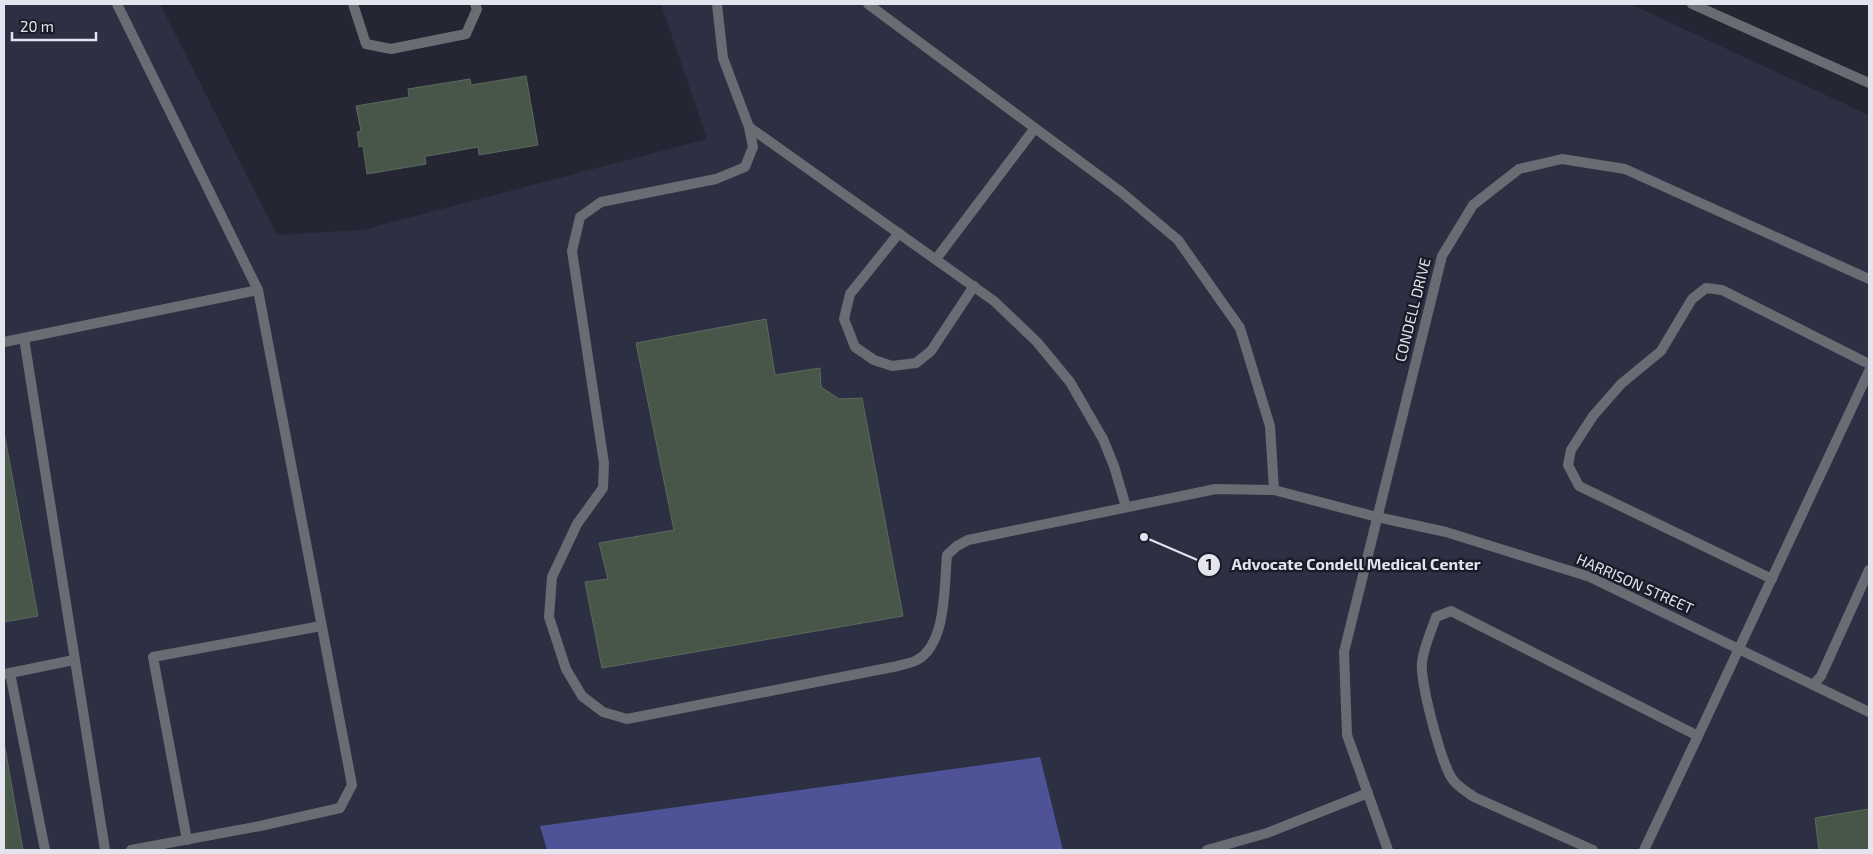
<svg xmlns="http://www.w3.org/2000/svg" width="1873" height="854" viewBox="0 0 1873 854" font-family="'Exo 2',sans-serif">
  <rect width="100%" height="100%" fill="#242633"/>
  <path fill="#2d3042" d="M4 4H160L277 235 362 230 707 139 661 4H1630L1869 115V850H4Z"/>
  <path fill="#4e5397" d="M1040 757 1063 850H547L540 826Z"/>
  <g fill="#485549" stroke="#5c695d">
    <path d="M526 76 538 145 479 155 478 147 428 156H425L426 164 367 174 363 146 359 147V144L357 132 361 131 356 106 409 97 408 89 426 86 470 79 471 85Z"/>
    <path d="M766 319 775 375 820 368 821 387 839 399 862 398 903 616 602 668 585 582 608 579 599 543 674 530 636 343Z"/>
    <path d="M4 432 38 616 4 622Z"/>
    <path d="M4 742 23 850H4Z"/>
    <path d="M1869 809V850H1819L1815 818Z"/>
  </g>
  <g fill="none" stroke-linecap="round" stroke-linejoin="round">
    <g stroke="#6a6c73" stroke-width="10">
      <path d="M117 4 258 290 352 785 340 808 260 826 131 850"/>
      <path d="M353 4 366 44 391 49 466 34 477 9 475 4"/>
      <path d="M717 4 723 58 749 127 753 147 745 167 716 179 601 202 580 217 572 251 604 463 603 488 577 524 552 577 549 617 566 669 582 696 603 712 627 719 898 666C904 664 912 663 917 660 947 644 944 585 947 555L957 546 968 540 1206 491 1215 489 1274 490"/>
      <path d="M868 4 1121 192 1178 240 1240 328 1270 426 1274 490 1377 517 1446 532 1590 577 1869 712"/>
      <path d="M749 127 994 301 1037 342 1070 382 1103 439 1114 466 1126 507"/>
      <path d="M899 233 850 294 844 319 855 347 874 360 892 366 916 363 931 351 974 286"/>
      <path d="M936 259 1035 128"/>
      <path d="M24 338 105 850"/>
      <path d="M4 342 258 290"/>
      <path d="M1772 579 1579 486 1568 465 1571 450 1593 416 1621 384 1661 351 1692 299 1706 288 1722 290 1869 364"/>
      <path d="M10 673 45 850"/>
      <path d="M5 674 74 660"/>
      <path d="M1813 685 1821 676 1869 570"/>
      <path d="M187 840 153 657 321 626"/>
      <path d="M1207 850 1267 833 1368 793"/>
      <path d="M1388 850 1347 735 1344 652 1442 256 1473 205 1519 169 1562 159 1625 169 1869 279"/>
      <path d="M1593 850 1474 797C1466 791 1456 786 1451 777 1440 758 1420 682 1422 662 1424 646 1431 632 1436 617L1451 611 1698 736 1869 371"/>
      <path d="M1644 850 1698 736"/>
    </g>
    <path stroke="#6a6c73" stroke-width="10" d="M1692 4 1869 83"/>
  </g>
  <g text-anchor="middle" stroke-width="5" stroke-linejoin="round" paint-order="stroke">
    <g font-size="15" fill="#e3e4ed" stroke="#1b1c29">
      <text transform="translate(1413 310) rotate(-76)" y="5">CONDELL DRIVE</text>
      <text transform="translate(1635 584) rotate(24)" y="5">HARRISON STREET</text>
    </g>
  </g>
  <path fill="none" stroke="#e3e4ed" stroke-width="2" d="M1144 537L1209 565"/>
  <g fill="#e3e4ed" stroke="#1b1c29" stroke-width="2">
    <circle cx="1144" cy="537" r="5"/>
    <circle cx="1209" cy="565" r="12"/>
  </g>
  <g font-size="15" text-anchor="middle" font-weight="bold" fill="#111">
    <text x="1209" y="570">1</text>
  </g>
  <g font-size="16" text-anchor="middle" font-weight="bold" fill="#e3e4ed" stroke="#1b1c29" stroke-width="5" stroke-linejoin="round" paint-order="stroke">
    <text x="1356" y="570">Advocate Condell Medical Center</text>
  </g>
  <rect width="1873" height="854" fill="none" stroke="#e3e4ed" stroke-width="10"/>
  <path d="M12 32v8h84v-8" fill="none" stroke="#e3e4ed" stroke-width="2.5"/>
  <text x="20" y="32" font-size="15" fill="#e3e4ed" stroke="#1b1c29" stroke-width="4" paint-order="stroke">20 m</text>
</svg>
